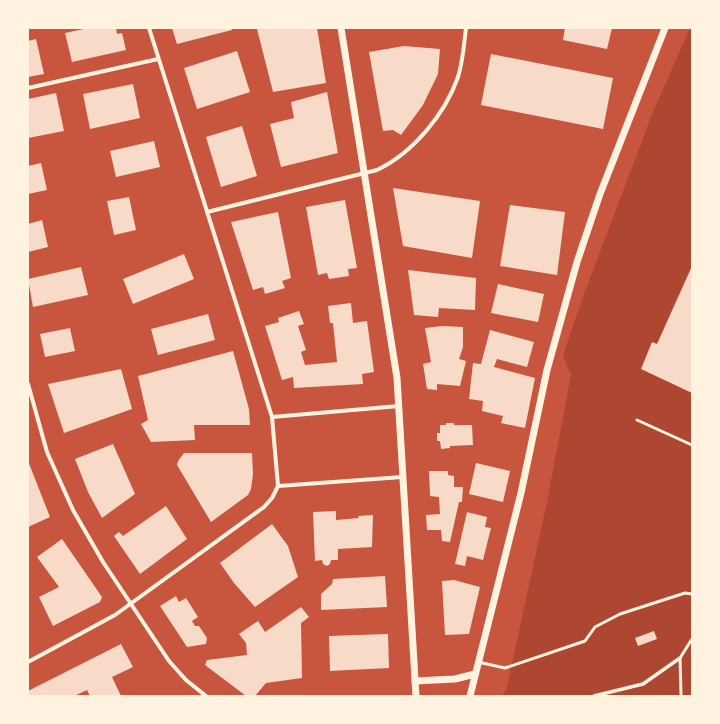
<svg xmlns="http://www.w3.org/2000/svg" width="720" height="724" viewBox="0 0 720 724" font-family="'PT Sans',sans-serif">
  <rect width="100%" height="100%" fill="#c8553d"/>
  <path fill="#ae4732" d="M690 28H692V696H501L506 691 546 507 571 375 563 355 584 294 653 112Z"/>
  <g fill="#f7dbc8">
    <path d="M88 28H116L117 34 122 33 126 50 72 62 65 33Z"/>
    <path d="M172 28H231L232 30 177 44Z"/>
    <path d="M261 28H317L326 83 273 92 257 29Z"/>
    <path d="M565 28H612L607 49 563 40Z"/>
    <path d="M36 39 44 74 28 77V41Z"/>
    <path d="M404 46 440 49 438 74 423 105 401 135 393 130 383 131 369 52Z"/>
    <path d="M237 51 250 92 197 109 184 68Z"/>
    <path d="M491 54 613 78 603 129 481 105Z"/>
    <path d="M133 84 140 118 90 129 83 94Z"/>
    <path d="M327 92 338 153 281 167 270 124 294 118 291 102Z"/>
    <path d="M56 93 64 131 28 138V99Z"/>
    <path d="M242 126 257 176 221 187 206 137Z"/>
    <path d="M154 141 160 167 116 177 110 151Z"/>
    <path d="M41 163 47 190 28 194V166Z"/>
    <path d="M393 188 480 201 472 258 403 246Z"/>
    <path d="M129 197 136 230 114 235 107 201Z"/>
    <path d="M345 200 357 268 348 269 349 276 329 279 327 273 318 275 306 207Z"/>
    <path d="M510 205 565 212 557 275 500 266Z"/>
    <path d="M278 212 291 278 282 281 285 288 265 294 263 287 253 290 231 222Z"/>
    <path d="M42 220 48 247 28 252V224Z"/>
    <path d="M184 254 194 279 133 304 123 279Z"/>
    <path d="M692 266V393L641 369 652 342 657 344Z"/>
    <path d="M81 267 88 295 33 307 28 279Z"/>
    <path d="M408 270 476 278 475 310 439 308 438 317 414 315Z"/>
    <path d="M498 284 544 294 538 322 491 313Z"/>
    <path d="M351 303 353 323 367 321 374 372 362 374 363 384 294 388 293 377 282 380 265 326 279 322 278 318 299 311 304 324 298 326 306 350 301 352 305 365 337 362 333 323H330L328 306Z"/>
    <path d="M208 314 215 340 158 355 151 329Z"/>
    <path d="M442 326 463 327V347L459 359 466 361 460 386 437 384V390L427 389 423 364 431 362 425 328Z"/>
    <path d="M70 328 75 351 45 357 40 334Z"/>
    <path d="M490 330 534 342 527 367 497 359 494 367 535 378 525 428 501 423 503 416 482 411 483 401 469 399 473 363 481 364Z"/>
    <path d="M233 351 249 409 250 425H194L195 440 151 442 141 424 148 420 138 376Z"/>
    <path d="M121 369 132 409 64 433 48 384Z"/>
    <path d="M446 423H454V425H472L473 445 450 446V448L441 449 440 441H437V433H440V425H446Z"/>
    <path d="M113 444 135 494 102 518 88 492 75 459Z"/>
    <path d="M184 453H252L253 474 251 489 248 495 211 522 177 465 178 461Z"/>
    <path d="M28 461 50 517 28 527Z"/>
    <path d="M476 463 510 471 503 502 469 494Z"/>
    <path d="M429 471H448V475L454 476V487H463L462 502H459L450 542 442 541 441 530H427L426 515 440 514 439 497 430 496Z"/>
    <path d="M166 506 187 539 140 574 114 536 119 532 123 536Z"/>
    <path d="M336 511V520L359 518 358 516 373 515 372 547 338 549V560H331L330 564 327 566 323 564 322 560 315 561 313 512Z"/>
    <path d="M467 512 487 517 485 527 491 528 483 560 467 556 465 566 455 564Z"/>
    <path d="M272 524 288 546 298 577 255 607 234 583 220 563Z"/>
    <path d="M62 539 102 597 100 602 53 626 39 597 59 587 37 557Z"/>
    <path d="M385 576 387 607 321 610V594L332 584 333 579Z"/>
    <path d="M454 580 480 587 469 634 445 635 442 581Z"/>
    <path d="M176 596 179 602 186 598 198 617 192 621 195 626H199L207 638 206 644 187 647 160 606Z"/>
    <path d="M301 607 309 617 301 623 302 678 266 683 255 696H246L205 665 207 660 247 655 246 643 239 634 258 621 265 632Z"/>
    <path d="M654 631 657 639 638 646 635 638Z"/>
    <path d="M388 634 389 668 330 671 329 636Z"/>
    <path d="M121 644 133 667 112 677 121 696H90L87 690 74 696H28V691Z"/>
  </g>
  <g fill="none" stroke-linecap="round" stroke-linejoin="round">
    <g stroke="#fff3e0" stroke-width="3">
      <path d="M637 420 692 445"/>
      <path d="M478 662 505 668 585 641 595 627 620 614 685 593 692 594"/>
      <path d="M681 694 680 658 692 639"/>
    </g>
    <path stroke="#fff3e0" stroke-width="3.5" d="M594 696 643 684 680 658"/>
    <g stroke="#fff3e0" stroke-width="4">
      <path d="M28 88 158 59"/>
      <path d="M207 212 377 170C413 153 445 114 458 77 463 61 464 44 466 28"/>
      <path d="M28 384 47 452 73 510 103 562 169 661 186 680 206 696"/>
      <path d="M272 417 399 406"/>
      <path d="M278 486 402 477"/>
      <path d="M28 662 115 615 264 507 272 498 278 486 272 417 149 28"/>
    </g>
    <g stroke="#fff3e0" stroke-width="7">
      <path d="M341 28 397 378 416 696"/>
      <path d="M415 681 455 679 475 674"/>
      <path d="M470 696 521 493 547 370 577 262 600 194 665 28"/>
    </g>
  </g>
  <rect width="720" height="724" fill="none" stroke="#fff3e0" stroke-width="58"/>
</svg>
